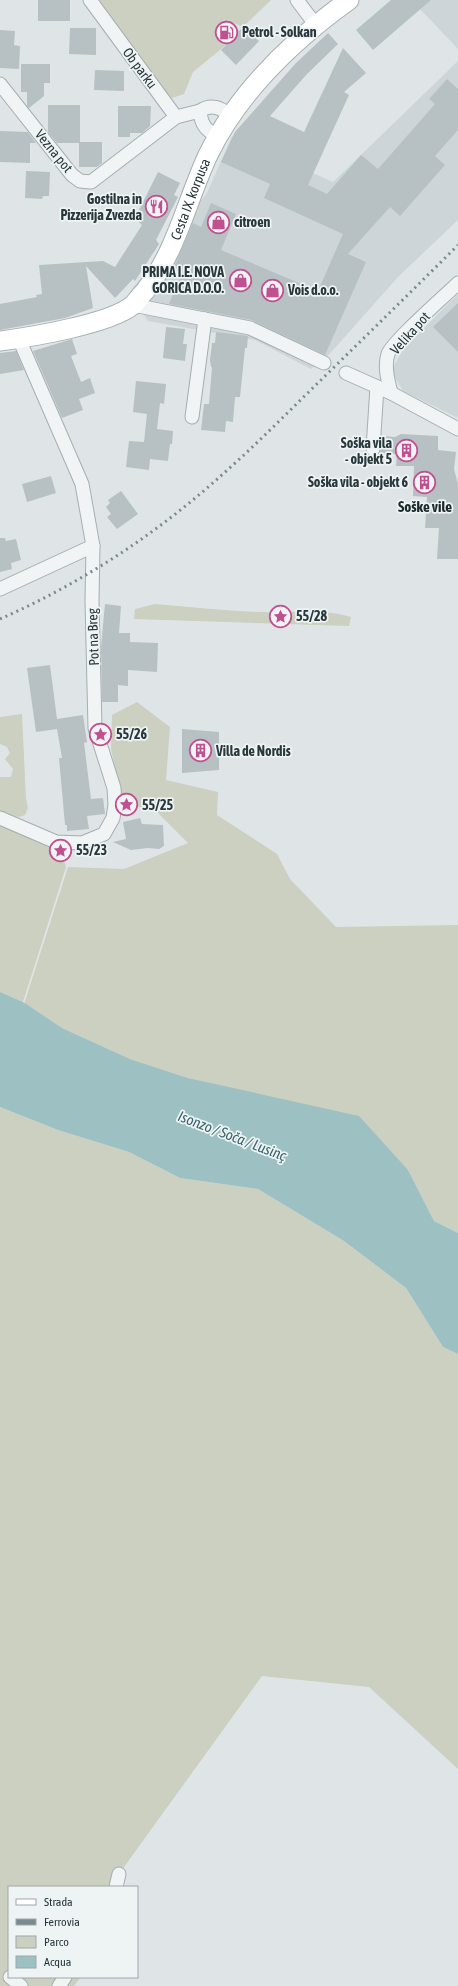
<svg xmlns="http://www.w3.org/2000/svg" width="458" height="1986" viewBox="0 0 458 1986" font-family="'Asap Condensed',sans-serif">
  <rect width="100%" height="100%" fill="#dfe5e7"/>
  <g fill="#cdd5d8">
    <path d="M411 0H458V49L421 10Z"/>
    <path d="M458 61V220L399 276 326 358 311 369 255 340 148 321 129 293 207 193 232 136 333 182Z"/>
    <path d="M458 294V418L403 391 391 371 404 348Z"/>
  </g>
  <g fill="#cbd0c1">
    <path d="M94 0H271L243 27 225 19 213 32 226 45 193 72 184 94 172 98 162 89Z"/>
    <path d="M155 604C190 607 225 611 259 612 290 613 321 608 351 617L349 626 134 619 135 609Z"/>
    <path d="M137 702 170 727 166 780 218 792 217 815 277 854 290 879 336 927 458 925V1233L434 1221 408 1170 246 1092 188 1078 130 1059 62 1028 24 1004 68 867 124 869 188 843 156 811 132 805 121 796 111 749 112 715Z"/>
    <path d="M22 714 26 799 28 808 25 815 19 817 0 813V777H11L13 769 5 759 10 753 7 747 0 744V717Z"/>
    <path d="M0 823 61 850 66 867 23 1002 0 992Z"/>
    <path d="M0 1107 58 1130 129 1152 180 1178 258 1189 344 1241 406 1288 443 1347 458 1354V1769L369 1687 262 1676 119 1874 117 1887H9V1977H81L74 1986H0Z"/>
  </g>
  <path fill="#9dc0c3" d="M0 992 23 1002 62 1028 130 1059 188 1078 359 1116 408 1170 434 1221 458 1233V1354L443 1347 406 1288 344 1241 258 1189 180 1178 129 1152 58 1130 0 1107Z"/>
  <g fill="#b7c0c3">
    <rect x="38" y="0" width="32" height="21"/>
    <path d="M391 0H431L373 50 356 30Z"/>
    <path d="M226 19 239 31 243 27 259 41 236 65 221 50 226 45 213 32Z"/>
    <path d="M70 28H96V55L69 54Z"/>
    <path d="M0 30 15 31 14 45 20 46 19 69 0 68Z"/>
    <path d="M328 33 338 44 307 74 270 116 304 132 343 48 366 73 344 92 349 95 308 185 327 194 361 155 378 169 435 104 429 99 447 79 458 89V130L435 156 445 165 400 216 390 207 348 254 366 262 325 355 252 320 169 304 183 271 174 267 193 223 201 227 211 203 236 214 221 250 318 291 343 234 264 198 270 184 221 162 235 132 296 63Z"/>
    <path d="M21 64H50V83H44V96L29 108 27 106V92H21Z"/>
    <path d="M95 70 124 71V91L94 90Z"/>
    <path d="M48 105H80V142H102V163L97 167H79V143H57L48 132Z"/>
    <path d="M118 106H151L150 126 142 133H130V137H118Z"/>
    <path d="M0 131 28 132 36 143H30V163L0 162Z"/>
    <path d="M26 171 50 172 49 196H43L42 199 25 198Z"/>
    <path d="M158 172 180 183 174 195 178 197 156 240 159 244 135 281 133 279 115 298 86 266 93 308 65 318 0 330V304L37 297 36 295 42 294 39 265 103 261 115 267 142 225 135 218Z"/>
    <path d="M458 303V352L433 327Z"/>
    <path d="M166 327 185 329 183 344H187L185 361 163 358Z"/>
    <path d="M216 332 248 336 247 348H245L240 397H235L233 422 226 421 225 432 201 430 204 404H209L212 367H211L210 360 212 343H215Z"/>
    <path d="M72 339 77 354 71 356 81 382 90 378 95 393 79 399 83 410 62 418 33 351Z"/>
    <path d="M16 351 24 370 0 374V353Z"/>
    <path d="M136 381 166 384 164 404 160 403 157 429 173 431 172 444H170L168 461 150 459 149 470 126 467 129 441 144 442 147 414 133 412Z"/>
    <path d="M401 434 438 436V450L456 452 454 469 458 484V559H437L439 528H425L427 497 413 496 414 466H396L397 454 380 453 382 436 395 437Z"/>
    <path d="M51 476 56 493 27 502 22 484Z"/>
    <path d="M121 491 138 514 117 529 107 517 111 514 106 507 110 503 108 500Z"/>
    <path d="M0 538H5L6 541 16 539 21 560 11 563 12 569 0 572Z"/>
    <path d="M105 604 121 606 119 633H130V642L158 643 157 672 128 670V686L118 685V702H102L101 647Z"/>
    <path d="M50 665 57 719 83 715 87 742 84 743 91 799 103 798 105 814 87 816 89 829 67 831V825H65L59 758H62L57 729 36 732 27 668Z"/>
    <path d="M182 729 219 732V770L182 773Z"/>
    <path d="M140 818 142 824 163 825 164 846 159 849 148 848 131 850 113 842 126 839 123 822Z"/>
  </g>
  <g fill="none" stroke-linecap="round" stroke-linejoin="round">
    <defs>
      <g id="street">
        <path d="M90 0 176 117"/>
        <path d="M297 0 315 24"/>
        <path d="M0 84 72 175 80 181 91 182 176 117 200 111"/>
        <path d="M218 137C206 130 201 125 200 111 211 103 220 108 231 115"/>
        <path d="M133 305 250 328 324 363"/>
        <path d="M346 373 391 393 458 429"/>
        <path d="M391 393C388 381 384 366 388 354 392 342 446 295 458 283"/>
        <path d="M192 417 205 319"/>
        <path d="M373 449 377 387"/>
        <path d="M0 589 93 546"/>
        <path d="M0 818 56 842 82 843 104 834 113 818 115 805 114 788 95 728 92 601 93 546 82 484 19 339"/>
        <path d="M116 1887 119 1874"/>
        <path d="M10 1977 21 1986"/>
        <path d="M59 1986 65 1977"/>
      </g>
      <g id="secondary">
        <path id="s1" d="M0 341C31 337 110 324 133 305 137 301 141 295 145 291 176 252 187 200 208 155 239 91 292 41 349 0"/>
      </g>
    </defs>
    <use href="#street" stroke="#a5aeb0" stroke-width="15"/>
    <use href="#secondary" stroke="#a5aeb0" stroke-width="21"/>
    <use href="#street" stroke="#f1f4f5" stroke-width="13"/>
    <use href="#secondary" stroke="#fff" stroke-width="19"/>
    <path stroke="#7a8a8e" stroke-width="3" stroke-dasharray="2 4" stroke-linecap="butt" d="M0 619C82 583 158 533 224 473 258 443 290 410 322 379 368 334 413 290 458 245"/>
  </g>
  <defs>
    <symbol id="fuel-ring" viewBox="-11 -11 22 22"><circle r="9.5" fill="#eef3f4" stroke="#c05090" stroke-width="1.5"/><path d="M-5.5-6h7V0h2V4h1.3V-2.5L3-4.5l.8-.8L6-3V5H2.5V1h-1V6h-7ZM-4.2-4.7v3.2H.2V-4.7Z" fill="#c05090"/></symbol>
    <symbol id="restaurant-ring" viewBox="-11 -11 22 22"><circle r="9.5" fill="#eef3f4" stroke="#c05090" stroke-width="1.5"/><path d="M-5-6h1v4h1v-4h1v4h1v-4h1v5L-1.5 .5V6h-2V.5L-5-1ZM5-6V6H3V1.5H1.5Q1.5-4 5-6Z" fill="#c05090"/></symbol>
    <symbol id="shop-ring" viewBox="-11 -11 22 22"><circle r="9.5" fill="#eef3f4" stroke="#c05090" stroke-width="1.5"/><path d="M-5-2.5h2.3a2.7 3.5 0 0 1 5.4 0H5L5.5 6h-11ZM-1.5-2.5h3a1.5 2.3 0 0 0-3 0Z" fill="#c05090"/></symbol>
    <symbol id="building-ring" viewBox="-11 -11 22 22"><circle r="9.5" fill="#eef3f4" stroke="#c05090" stroke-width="1.5"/><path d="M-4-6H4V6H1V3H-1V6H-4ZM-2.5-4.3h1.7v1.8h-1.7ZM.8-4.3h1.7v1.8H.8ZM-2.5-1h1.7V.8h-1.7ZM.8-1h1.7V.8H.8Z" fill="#c05090"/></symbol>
    <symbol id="sight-ring" viewBox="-11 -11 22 22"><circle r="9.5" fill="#eef3f4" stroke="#c05090" stroke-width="1.5"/><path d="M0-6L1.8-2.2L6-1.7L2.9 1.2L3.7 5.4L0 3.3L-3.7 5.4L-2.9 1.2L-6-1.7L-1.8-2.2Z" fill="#c05090"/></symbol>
  </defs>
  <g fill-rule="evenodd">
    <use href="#fuel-ring" x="214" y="20" width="25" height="25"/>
    <use href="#restaurant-ring" x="144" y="194" width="25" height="25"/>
    <use href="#shop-ring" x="206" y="210" width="25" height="25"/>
    <use href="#shop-ring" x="228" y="268" width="25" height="25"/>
    <use href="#shop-ring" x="260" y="278" width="25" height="25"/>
    <use href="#building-ring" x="394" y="438" width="25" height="25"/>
    <use href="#building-ring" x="412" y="470" width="25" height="25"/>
    <use href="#sight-ring" x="268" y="604" width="25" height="25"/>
    <use href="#sight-ring" x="88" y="722" width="25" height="25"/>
    <use href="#building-ring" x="188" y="738" width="25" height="25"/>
    <use href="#sight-ring" x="114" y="792" width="25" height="25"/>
    <use href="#sight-ring" x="48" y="838" width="25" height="25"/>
  </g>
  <g text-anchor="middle" stroke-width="3.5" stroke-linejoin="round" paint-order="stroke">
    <g font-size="14" font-weight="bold" fill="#29383c" stroke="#eef3f4" text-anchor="start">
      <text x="242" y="37">Petrol - Solkan</text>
      <text x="142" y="204" text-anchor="end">Gostilna in<tspan x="142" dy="16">Pizzerija Zvezda</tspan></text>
      <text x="234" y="227">citroen</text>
      <text x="224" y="277" text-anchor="end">PRIMA I.E. NOVA<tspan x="224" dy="16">GORICA D.O.O.</tspan></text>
      <text x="288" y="295">Vois d.o.o.</text>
      <text x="392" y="448" text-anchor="end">Soška vila<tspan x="392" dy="16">- objekt 5</tspan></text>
      <text x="408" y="487" text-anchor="end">Soška vila - objekt 6</text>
      <text x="296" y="621">55/28</text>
      <text x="116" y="739">55/26</text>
      <text x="216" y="756">Villa de Nordis</text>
      <text x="142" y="810">55/25</text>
      <text x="76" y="855">55/23</text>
    </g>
    <g font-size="14" fill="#29383c" stroke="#eef3f4">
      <text transform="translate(140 68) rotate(53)" y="5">Ob parku</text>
      <text transform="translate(54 151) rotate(51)" y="5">Vezna pot</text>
      <text dy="5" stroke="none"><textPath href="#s1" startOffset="260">Cesta IX. korpusa</textPath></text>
      <text transform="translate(410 333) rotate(-48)" y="5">Velika pot</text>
      <text transform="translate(93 637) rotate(-92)" y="5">Pot na Breg</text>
    </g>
    <g font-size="15" font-weight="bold" fill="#1c292d" stroke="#eef3f4">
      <text x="425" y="512">Soške vile</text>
    </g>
    <g font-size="15" font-style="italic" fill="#38656c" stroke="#eef3f4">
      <text transform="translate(232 1136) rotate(21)" y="5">Isonzo / Soča / Lusinç</text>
    </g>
  </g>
  <rect x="8" y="1886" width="130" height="92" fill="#eef3f4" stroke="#9fa8aa"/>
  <rect x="16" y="1899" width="20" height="6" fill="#ffffff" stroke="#9fa8aa"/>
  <text x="44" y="1906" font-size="12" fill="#29383c">Strada</text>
  <rect x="16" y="1919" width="20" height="6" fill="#7a8a8e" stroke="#9fa8aa"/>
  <text x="44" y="1926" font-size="12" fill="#29383c">Ferrovia</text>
  <rect x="16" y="1936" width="20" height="12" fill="#cbd0c1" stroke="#9fa8aa"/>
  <text x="44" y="1946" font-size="12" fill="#29383c">Parco</text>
  <rect x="16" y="1956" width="20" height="12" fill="#9dc0c3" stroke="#9fa8aa"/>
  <text x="44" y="1966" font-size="12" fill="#29383c">Acqua</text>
</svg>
